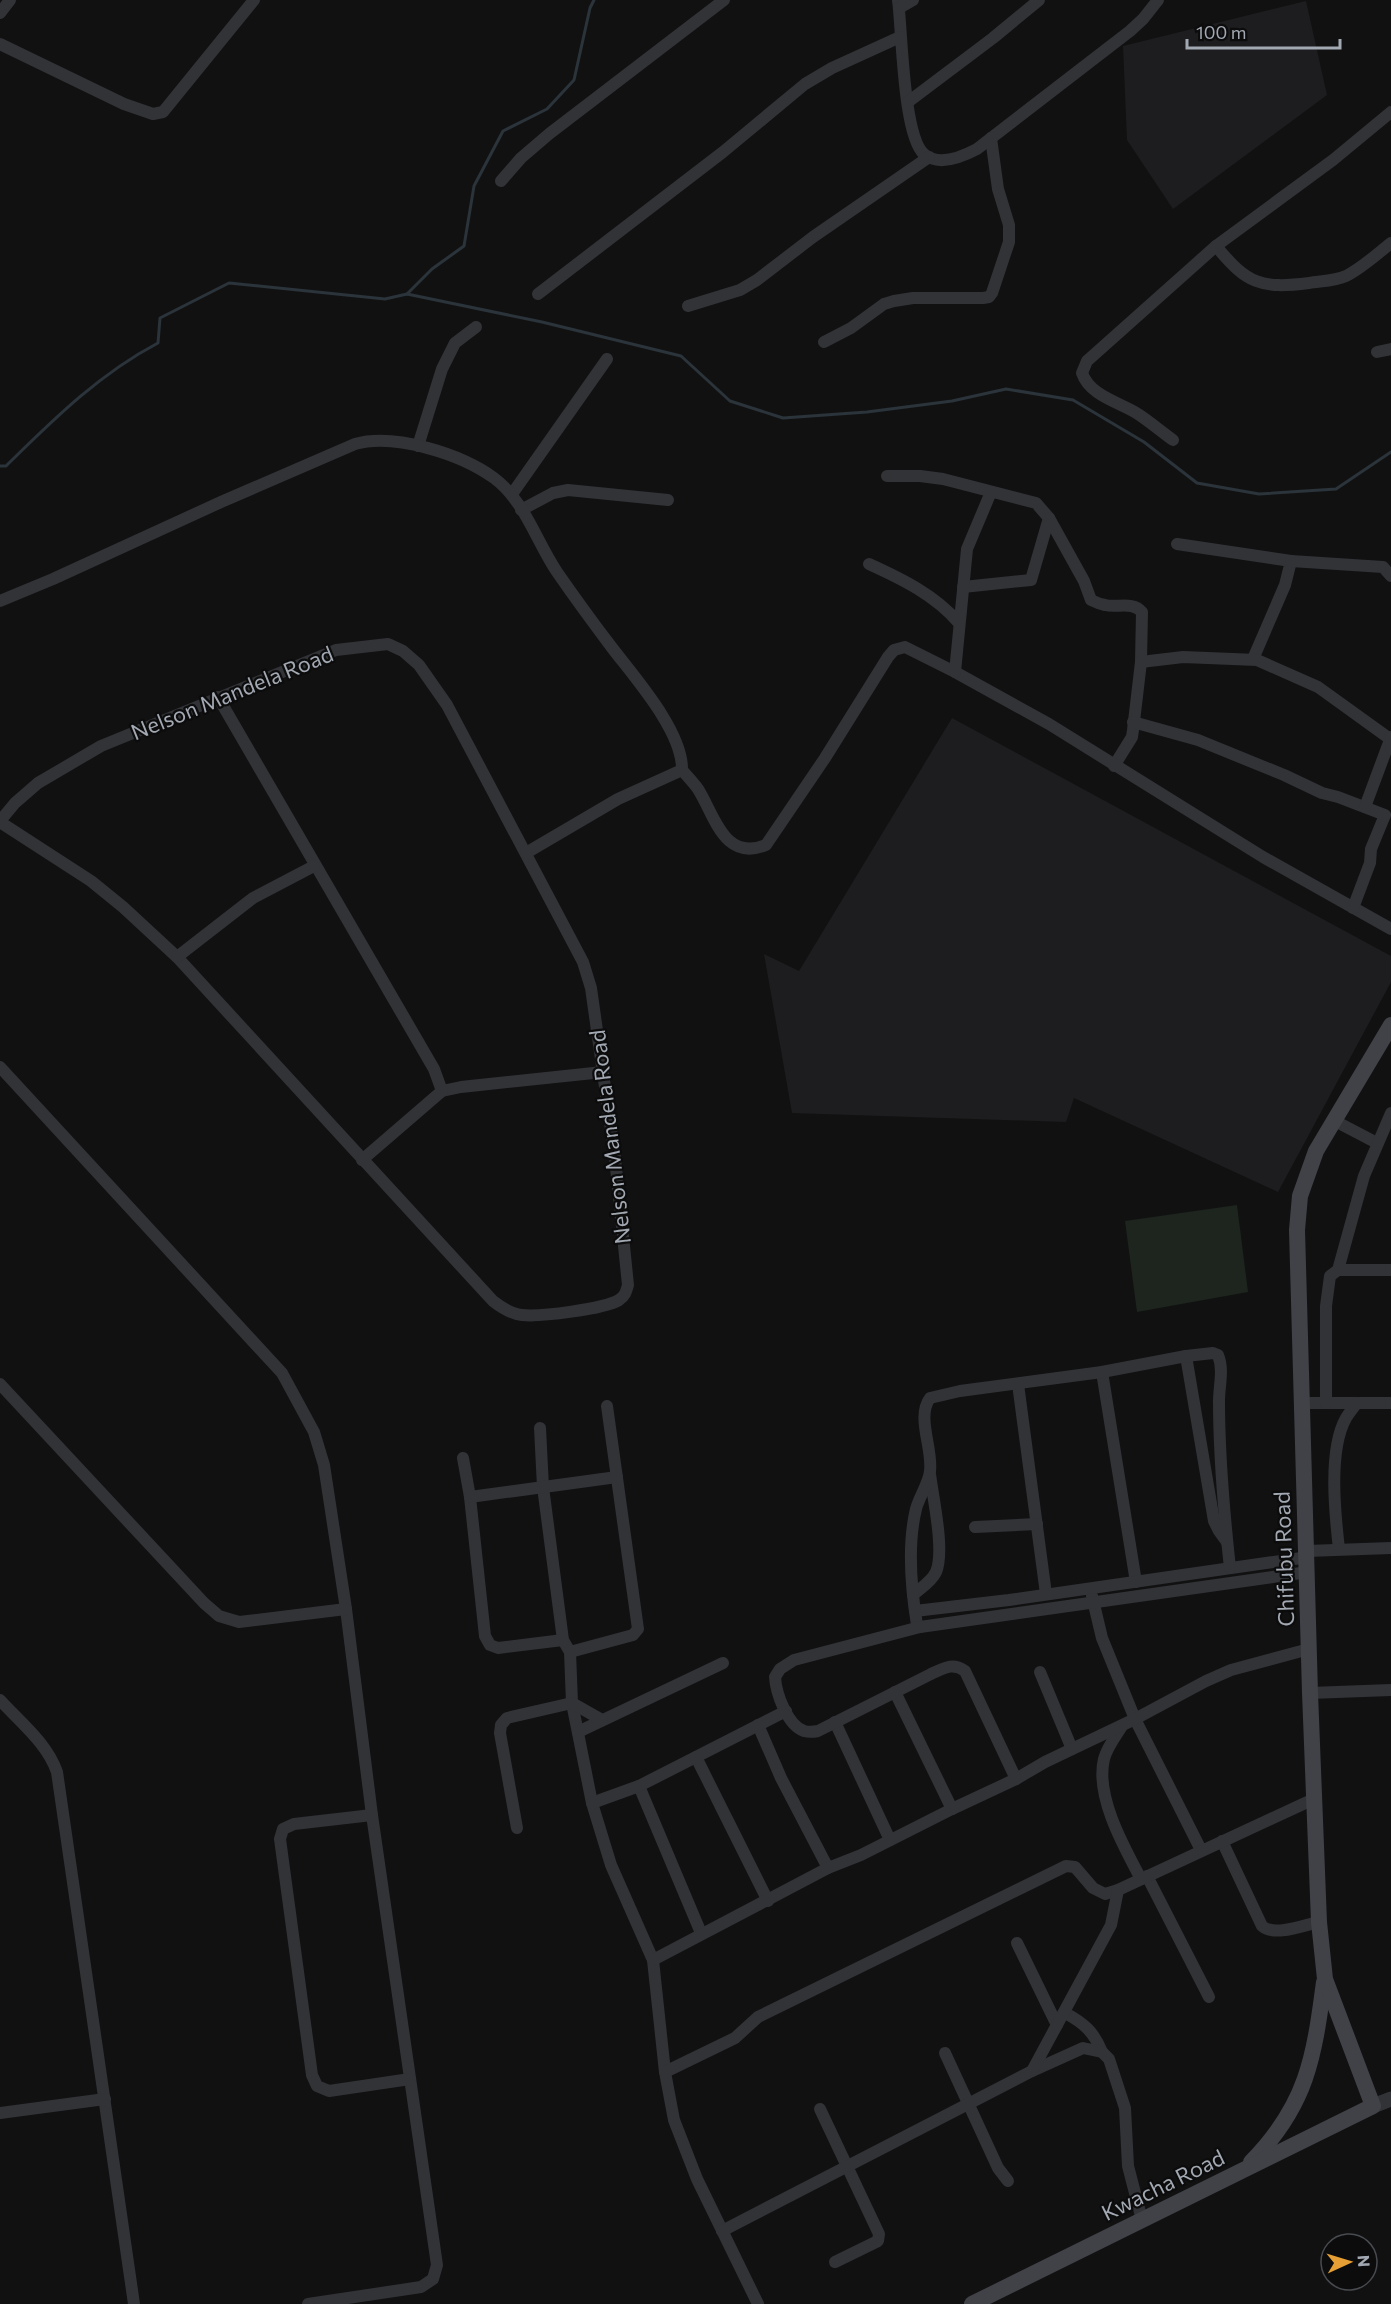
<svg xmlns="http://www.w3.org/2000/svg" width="1391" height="2304" viewBox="0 0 1391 2304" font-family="Commissioner,sans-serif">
  <rect width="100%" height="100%" fill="#111112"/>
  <g fill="#1d1d1f">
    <path d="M1306 1 1327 95 1173 209 1127 140 1123 46Z"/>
    <path d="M952 718 1391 956V982L1278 1192 1074 1098 1066 1122 792 1113 764 954 799 971Z"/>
  </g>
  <path fill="#1d251e" d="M1237 1205 1248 1292 1137 1312 1125 1221Z"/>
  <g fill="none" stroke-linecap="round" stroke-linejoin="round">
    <g stroke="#2b343a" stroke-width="3">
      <path d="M407 294 432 269 464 246 474 186 503 131 547 109 574 80 590 8 594 0"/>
      <path d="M0 466H6C53 420 99 374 158 343L160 318 229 283 385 299 407 294 542 322 681 356 730 401 783 418 867 412 952 401 1006 389 1073 400 1144 442 1197 483 1259 494 1336 489 1391 452"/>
    </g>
    <g stroke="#323337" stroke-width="12">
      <path d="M898 0C902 30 903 136 924 154 939 167 962 157 977 149L1130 31 1143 19 1158 0"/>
      <path d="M899 8 913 0"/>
      <path d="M0 13 10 0"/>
      <path d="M0 44 124 104 153 114 163 112 254 0"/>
      <path d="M908 102 993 38 1039 0"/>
      <path d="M501 181 521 158 549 134 724 0"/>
      <path d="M1216 246C1247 284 1261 289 1309 283 1321 281 1335 281 1346 276 1362 268 1377 254 1391 243"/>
      <path d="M538 294 723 152 805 84 832 68 900 37"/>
      <path d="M688 306 740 290 757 280 813 237 929 157"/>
      <path d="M824 342 851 328 884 304 894 301 913 298H983L989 297 992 293 1009 242V225L998 189 991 138"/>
      <path d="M1377 352 1391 349"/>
      <path d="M1173 440C1162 432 1150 422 1138 414 1119 402 1090 396 1082 373L1087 361 1216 246 1333 160 1391 112"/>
      <path d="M418 446 442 369 455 343 476 327"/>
      <path d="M887 476H920L943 479 1036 503 1049 518 1084 581 1091 600C1095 602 1100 604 1105 605 1117 608 1133 601 1142 612L1141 662 1133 730 1132 737 1114 766"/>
      <path d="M512 494 607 359"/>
      <path d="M521 510 553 493 568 490 668 500"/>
      <path d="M1177 544 1291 561 1285 585 1253 659"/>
      <path d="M1291 561 1383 567 1391 576"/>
      <path d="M869 564C902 579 935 595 959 623"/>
      <path d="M963 587 1031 580 1049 518"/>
      <path d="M0 601 53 579 221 502 355 444C395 433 461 454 494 478 525 501 536 541 557 572 575 598 594 624 613 649 636 679 683 732 682 770 687 776 693 782 698 789 715 816 724 862 766 845L825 758 888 657 894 650 905 647 955 672 1049 724 1263 857 1391 929"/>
      <path d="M1141 662 1183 657 1257 660 1318 687 1390 739"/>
      <path d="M955 672 967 549 991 492"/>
      <path d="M218 697 434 1069 442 1091 461 1087 603 1072"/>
      <path d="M1133 722 1198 740 1284 775 1322 793 1338 797 1385 815 1371 849 1370 863 1353 908"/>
      <path d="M1365 807 1391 737"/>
      <path d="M0 821 15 803 38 783 101 746 336 650 388 644 403 651 419 665 447 705 583 962 591 988 615 1158 628 1285C626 1292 625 1296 619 1300 604 1309 540 1317 522 1315 511 1314 502 1308 493 1301L177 957 123 907 91 881 0 822"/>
      <path d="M526 853 618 799 682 770"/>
      <path d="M177 957 253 898 314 866"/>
      <path d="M0 1067 282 1373 314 1432 324 1465 346 1609 372 1815 437 2265 433 2279 421 2287 308 2304"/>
      <path d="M1333 1120 1377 1143"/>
      <path d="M362 1160 442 1091"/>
      <path d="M1338 1270 1364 1176 1391 1113"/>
      <path d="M1186 1356 1214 1521 1219 1531 1227 1542"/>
      <path d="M1102 1372 1136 1582"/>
      <path d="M0 1384 204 1603 219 1616 239 1622 346 1609"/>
      <path d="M1018 1384 1046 1594"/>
      <path d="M1301 1403H1391"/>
      <path d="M1326 1403V1306L1330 1276 1338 1270H1391"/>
      <path d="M540 1428 543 1487 563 1640 570 1652 572 1703 592 1803 611 1865 653 1960 665 2072 674 2120 697 2179 758 2304"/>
      <path d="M463 1458 470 1497 485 1636 490 1645 498 1648 563 1640"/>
      <path d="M470 1497 617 1477"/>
      <path d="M975 1527 1037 1524"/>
      <path d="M1339 1549C1335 1514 1328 1450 1346 1418 1349 1413 1353 1408 1357 1403"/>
      <path d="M1307 1551 1391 1548"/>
      <path d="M913 1595C921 1588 932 1581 936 1572 945 1551 933 1498 930 1474"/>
      <path d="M1092 1596 1102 1638 1135 1719 1201 1850"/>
      <path d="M915 1611 1009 1600 1308 1557"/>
      <path d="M920 1627 917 1625C911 1588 907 1546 916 1509 919 1497 929 1483 930 1471 933 1448 916 1417 930 1398L960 1391 1102 1372 1186 1356 1213 1353 1218 1355C1224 1370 1219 1386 1219 1401 1219 1457 1224 1513 1230 1568"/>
      <path d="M570 1652 633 1635 638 1629 607 1406"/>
      <path d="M1040 1672 1072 1749"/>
      <path d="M895 1692 952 1809"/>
      <path d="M1310 1693 1391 1690"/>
      <path d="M0 1700C20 1722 47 1743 57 1772L134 2304"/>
      <path d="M835 1722 890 1840"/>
      <path d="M758 1725 781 1778 828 1868"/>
      <path d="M1122 1726C1116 1736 1107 1747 1104 1759 1095 1796 1124 1847 1141 1879"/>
      <path d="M578 1732 723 1663"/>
      <path d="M696 1757 768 1901"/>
      <path d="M1016 1779 965 1671C953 1662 944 1668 931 1674L818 1731C813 1732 808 1732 804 1731 787 1725 776 1693 775 1677L780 1669 794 1660 920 1627 1308 1572"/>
      <path d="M639 1786 701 1933"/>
      <path d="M592 1803 639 1786 786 1711"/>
      <path d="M372 1815 294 1824 283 1829 280 1839 312 2075 317 2086 329 2091 410 2079"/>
      <path d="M517 1828 500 1733 501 1725 507 1718 572 1703 602 1720"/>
      <path d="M1222 1841 1262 1926C1275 1937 1304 1925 1319 1922"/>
      <path d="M1147 1876 1209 1997"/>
      <path d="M1017 1943 1057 2025"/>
      <path d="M653 1960 828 1868 861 1855 952 1809 1016 1779 1045 1762 1135 1719 1206 1681 1231 1670 1309 1649"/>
      <path d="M1065 2013C1084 2023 1094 2032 1102 2052"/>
      <path d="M945 2053 998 2168 1008 2181"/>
      <path d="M1032 2071 1083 2048 1102 2052 1109 2059 1125 2108 1128 2166 1142 2220"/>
      <path d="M665 2072 735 2038 758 2017 1066 1866 1075 1867 1093 1888 1105 1894 1118 1890 1316 1798"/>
      <path d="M820 2109 879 2234 878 2241 835 2262"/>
      <path d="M0 2113 105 2099"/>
      <path d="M722 2231 1032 2071 1111 1925 1118 1890"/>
    </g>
    <path stroke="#323337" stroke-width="15" d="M1373 2106 1391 2099"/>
    <g stroke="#404247" stroke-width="16">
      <path d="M1251 2162C1307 2105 1314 2058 1324 1982"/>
      <path d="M972 2304 1373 2106 1325 1979 1319 1922 1310 1693 1297 1230 1300 1196 1316 1151 1391 1025"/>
    </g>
  </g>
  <g text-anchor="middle" stroke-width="4.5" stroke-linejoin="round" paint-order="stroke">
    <g font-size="22" fill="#a3a9b2" stroke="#0c0c0d">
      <text transform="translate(232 693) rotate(-22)" y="8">Nelson Mandela Road</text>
      <text transform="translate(610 1137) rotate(-97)" y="8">Nelson Mandela Road</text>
      <text transform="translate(1284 1559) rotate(-92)" y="8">Chifubu Road</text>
      <text transform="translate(1163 2185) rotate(-26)" y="8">Kwacha Road</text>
    </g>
  </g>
  <g transform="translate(1349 2262) rotate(86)"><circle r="28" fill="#0c0c0d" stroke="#484b4f" stroke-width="1.5"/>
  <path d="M0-4.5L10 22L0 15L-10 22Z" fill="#e69f35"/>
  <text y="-9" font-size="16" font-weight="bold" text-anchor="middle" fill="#a3a9b2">N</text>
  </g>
  <path d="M1187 39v9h153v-9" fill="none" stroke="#a3a9b2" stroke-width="3"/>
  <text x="1196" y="39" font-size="18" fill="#a3a9b2" stroke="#0c0c0d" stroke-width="4.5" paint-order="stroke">100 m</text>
</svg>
